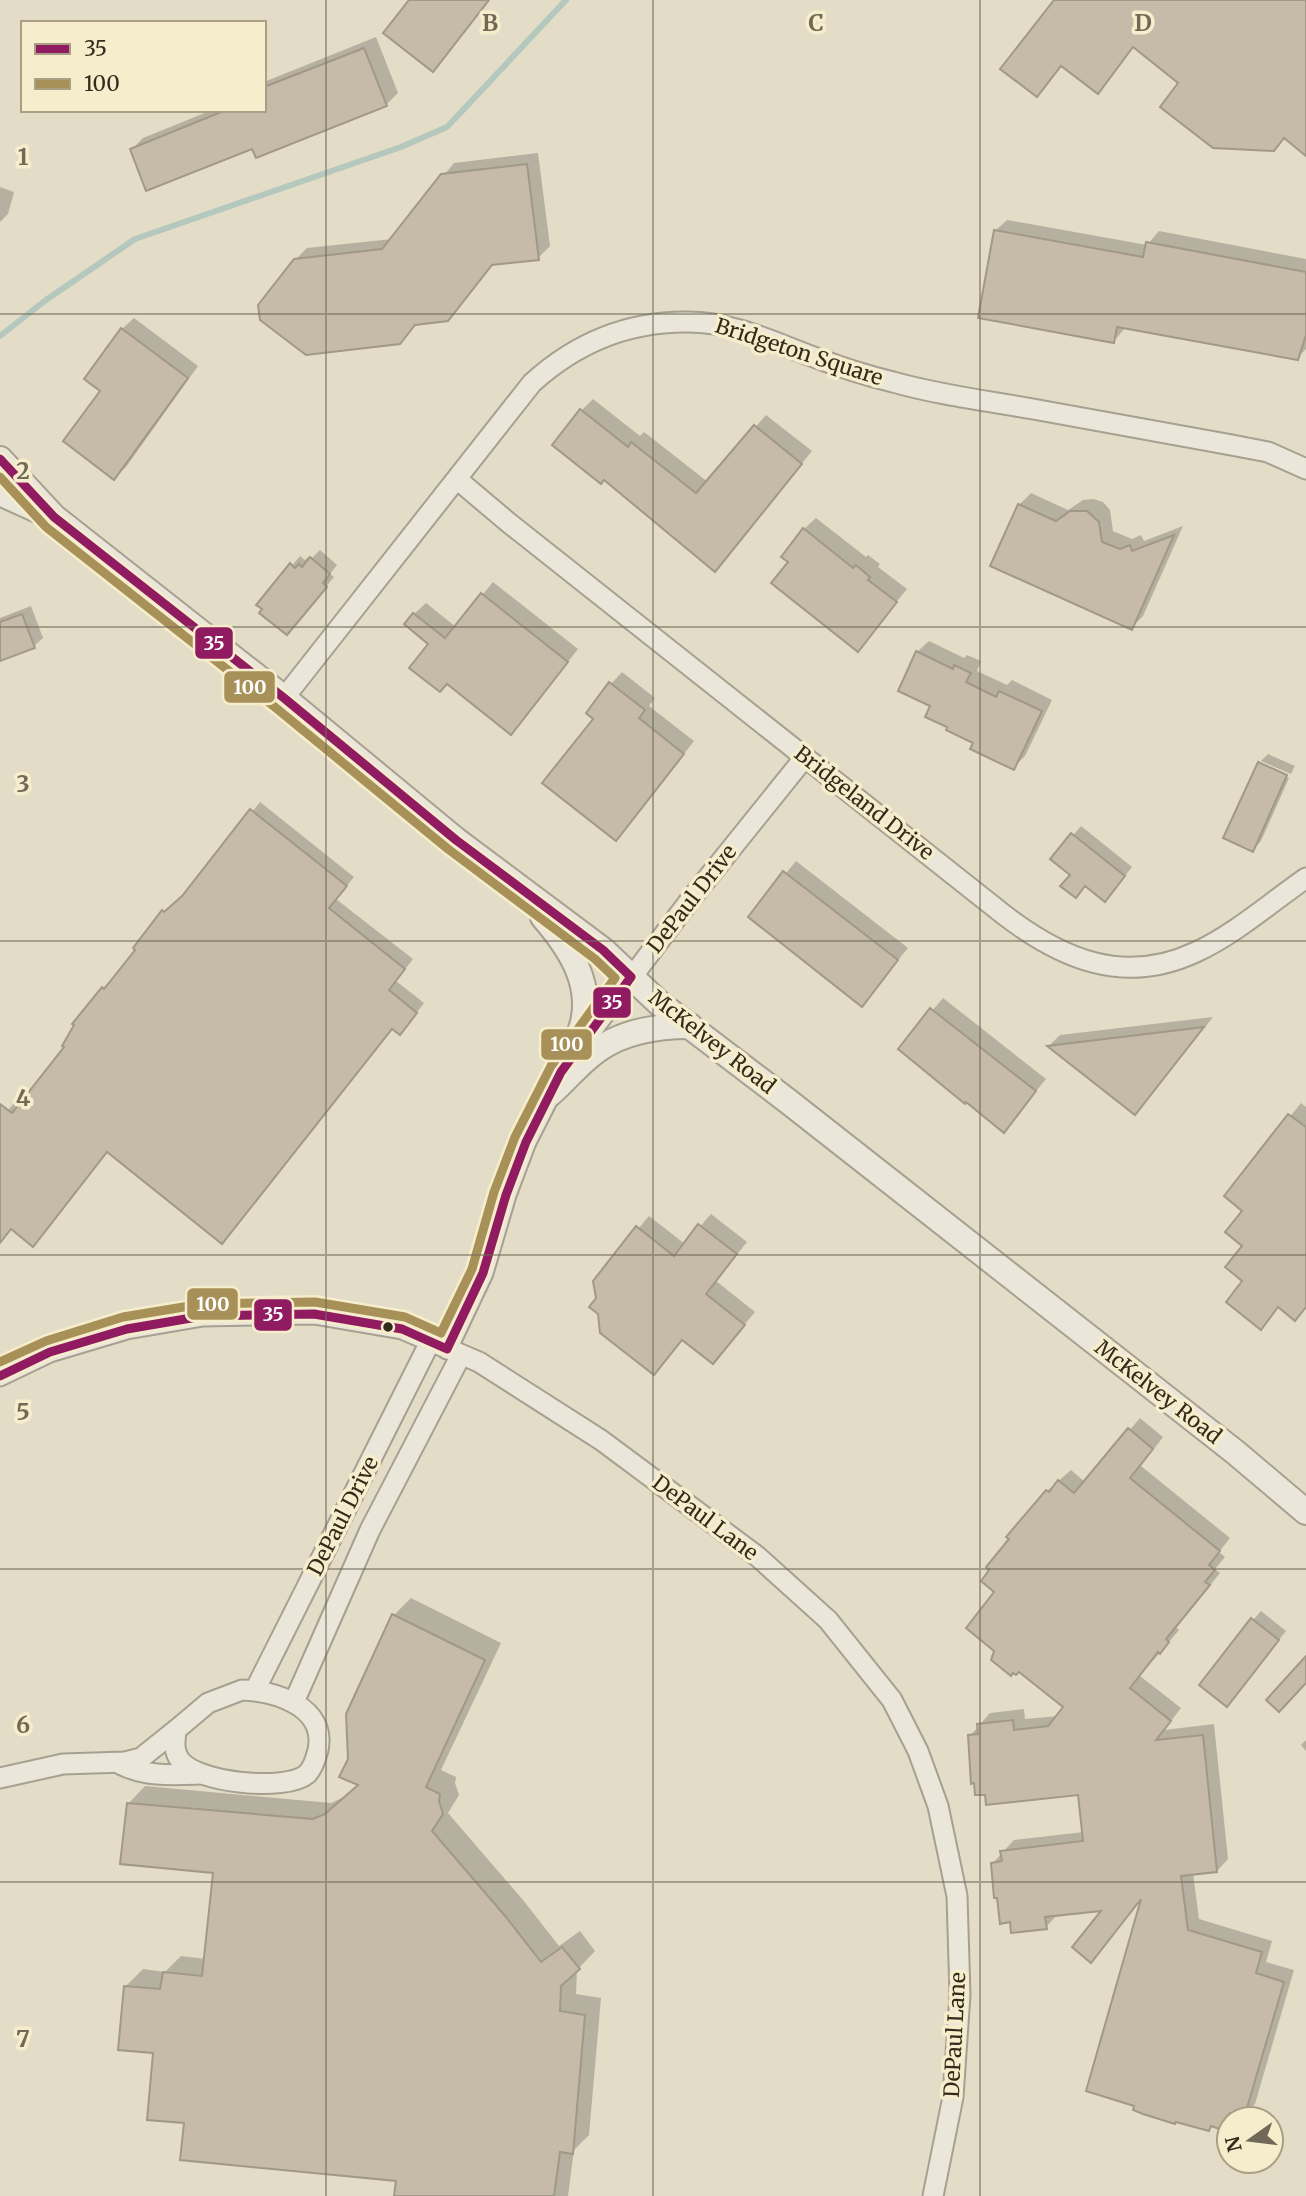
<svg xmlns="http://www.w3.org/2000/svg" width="1306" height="2196" viewBox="0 0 1306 2196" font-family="Merriweather,serif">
  <rect width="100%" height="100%" fill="#e3ddc7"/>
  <g fill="#0003">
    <path d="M1056 0H1306V150L1286 137 1274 150 1134 46 1098 92 1063 65 1037 95Z"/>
    <path d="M376 37 398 93 386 105 257 156 253 147 132 149 143 138 212 110H264V82Z"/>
    <path d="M538 153 550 246 538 258 499 259 417 323 399 343 295 260 307 248 392 239 454 163Z"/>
    <path d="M0 187 14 192 8 214 0 222Z"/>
    <path d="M1007 220 1147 245 1159 231 1306 259V349L1297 358 1126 327 1114 341 995 231Z"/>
    <path d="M134 318 198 366 126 467 114 478 103 391 122 329Z"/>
    <path d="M593 399 640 436 644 432 708 482 766 415 812 451 715 570 582 410Z"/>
    <path d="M1031 493 1068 510 1083 500 1093 499 1103 502 1110 510 1113 531 1132 539 1141 535 1144 541 1183 526 1143 616 1131 628 1019 505Z"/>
    <path d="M816 518 866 557 868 555 880 564 878 567 907 589 858 649 790 562 804 529Z"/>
    <path d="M320 550 337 565 330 574 334 577 295 625 259 605 300 556 305 560 308 557 311 559Z"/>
    <path d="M493 582 578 649 522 721 431 644 414 614 426 603 456 627Z"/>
    <path d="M31 606 43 638 34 646 0 659V618Z"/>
    <path d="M929 641 964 658 967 655 981 661 977 671 1007 685 1012 680 1052 700 1025 756 1013 768 950 726 932 706 917 652Z"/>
    <path d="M622 672 655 698 649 706 694 741 627 828 616 839 595 718 611 684Z"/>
    <path d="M1268 754 1295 766 1291 774 1261 761Z"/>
    <path d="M1260 761V765L1289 778 1261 841 1253 850Z"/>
    <path d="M260 802 354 877 336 899 413 959 396 981 424 1003 408 1024 393 1028 230 1233 108 1151 41 1236 12 1227 0 1242V1119L16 1101 20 1105 67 1047 103 988 111 980 113 981 138 949 135 947 164 912 187 893Z"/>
    <path d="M1081 826 1132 867 1113 891 1086 885 1053 859Z"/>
    <path d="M796 861 908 948 862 1004 750 917Z"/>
    <path d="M943 998 1046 1079 1004 1130 900 1049Z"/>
    <path d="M1213 1017 1146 1101 1049 1046 1060 1035Z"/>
    <path d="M1301 1103 1306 1107V1308L1295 1319 1280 1306 1261 1327 1245 1280 1244 1210 1226 1196Z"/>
    <path d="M711 1214 747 1242 716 1281 755 1312 713 1362 684 1338 653 1373 598 1299 595 1281 649 1216 685 1244Z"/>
    <path d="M1140 1418 1163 1437 1141 1466 1230 1538 1219 1552 1225 1557 1215 1569 1220 1573 1176 1627 1179 1630 1140 1676 1181 1708 1164 1730 1214 1724 1228 1859 1217 1871 1193 1873 1199 1919 1272 1941 1266 1962 1294 1970 1255 2104 1243 2116 1237 2114 1234 2119H1229V2124L1224 2129 1213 2125 1209 2129 1144 1897 1091 1961 1105 1909 1057 1915 1046 1927 993 1863 1014 1840 1084 1832 1079 1793 970 1736 990 1713 1024 1709 1025 1719 1058 1716 1065 1707 996 1650 997 1592 1047 1491 1071 1470 1085 1482Z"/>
    <path d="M411 1598 501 1643 441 1770 456 1777 455 1783 459 1795 448 1813 523 1900 559 1946 580 1931 595 1951 577 1970 576 1994 601 1998 589 2135 574 2150 568 2196H396L398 2179 186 2122 126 1986 143 1969 165 1972 181 1956 206 1959 215 1871 129 1803 145 1786 331 1803 344 1797 360 1784 349 1759 394 1615Z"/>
    <path d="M1261 1611 1286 1631 1227 1705 1253 1620Z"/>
    <path d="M1306 1740V1751L1301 1745Z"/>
  </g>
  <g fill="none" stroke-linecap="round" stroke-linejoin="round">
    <path stroke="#b4c8bd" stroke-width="6" d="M0 336 46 300 135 239 401 147 447 127 566 0"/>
  </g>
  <g fill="#c6bba8" stroke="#a29887" stroke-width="2">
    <path d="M409 0H489L433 72 383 33Z"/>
    <path d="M1054 0H1306V156L1284 138 1274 151 1213 148 1160 107 1178 83 1133 47 1098 94 1061 66 1037 97 1000 69Z"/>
    <path d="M364 48 387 106 256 158 252 149 146 191 130 149 226 110H264V87Z"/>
    <path d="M527 164 539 260 492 265 448 321 415 325 400 344 306 355 260 320 258 305 294 259 382 249 441 174Z"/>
    <path d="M994 230 1143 257 1146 242 1306 272V335L1298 360 1117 327 1114 343 978 318Z"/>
    <path d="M121 328 188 378 114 480 63 441 100 391 84 379Z"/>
    <path d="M580 409 628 447 631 442 696 493 754 425 802 464 715 572 604 480 601 484 552 445Z"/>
    <path d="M1018 504 1056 521 1070 511H1087L1099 522 1102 542 1120 549 1130 545 1132 551 1174 535 1132 630 990 566Z"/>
    <path d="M803 528 853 568 856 565 870 577 868 580 897 602 858 652 771 583 788 562 781 557Z"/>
    <path d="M310 557 330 574 323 583 327 587 287 635 259 613 262 609 256 605 290 563 295 568 299 564 302 567Z"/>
    <path d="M481 593 568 662 511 735 447 684 440 692 409 668 428 644 404 624 413 613 445 638Z"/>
    <path d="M22 614 35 648 0 661V622Z"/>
    <path d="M916 651 953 669 954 665 971 673 966 682 996 697 999 691 1042 711 1014 770 970 749 973 743 946 730 947 727 925 717 930 706 898 691Z"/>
    <path d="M609 682 645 710 639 718 684 754 616 841 542 783 593 719 586 713Z"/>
    <path d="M1258 762 1287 775 1253 852 1223 838Z"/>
    <path d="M250 809 347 886 329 908 405 969 389 990 417 1013 400 1035 392 1029 222 1244 107 1152 33 1247 11 1229 0 1243V1104L12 1113 64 1047 62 1046 74 1025 72 1024 102 987 104 989 135 950 133 948 162 910 164 912 182 896Z"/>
    <path d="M1071 833 1125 876 1105 902 1085 886 1076 898 1060 886 1070 875 1050 859Z"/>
    <path d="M783 871 898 960 862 1007 748 917Z"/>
    <path d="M930 1008 1036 1091 1004 1133 966 1102 965 1104 898 1049Z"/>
    <path d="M1204 1027 1135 1115 1047 1046Z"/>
    <path d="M1288 1114 1306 1127V1307L1295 1321 1278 1307 1261 1330 1226 1302 1242 1281 1225 1267 1242 1246 1225 1232 1242 1211 1224 1196Z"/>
    <path d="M698 1224 737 1254 706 1294 745 1325 713 1364 682 1340 654 1375 600 1333 598 1314 589 1307 596 1298 593 1281 636 1226 674 1256Z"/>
    <path d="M1128 1428 1153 1449 1130 1478 1220 1551 1209 1565 1215 1570 1205 1582 1210 1585 1166 1639 1169 1642 1160 1654 1158 1652 1130 1688 1171 1721 1156 1740 1203 1735 1217 1872 1181 1876 1188 1930 1262 1952 1256 1973 1284 1982 1244 2118 1230 2113 1225 2131 1211 2126 1209 2131 1176 2122 1175 2124 1143 2114 1133 2110 1134 2106 1086 2091 1141 1899 1091 1963 1072 1947 1101 1911 1045 1917 1047 1929 1011 1933 1010 1922 1000 1924 997 1898H994L991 1863 1002 1861 1000 1851 1083 1841 1078 1795 986 1805 985 1795H975L974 1783 971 1784 968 1735 978 1734 977 1724 1013 1720 1014 1730 1048 1726 1063 1707 1019 1672 1016 1675 1013 1673 1011 1676 991 1660 994 1651 966 1628 994 1592 981 1581 989 1570 986 1567 1009 1539 1006 1537 1046 1490 1049 1492 1058 1480 1074 1493Z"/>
    <path d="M392 1614 485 1660 426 1787 440 1794 439 1801 443 1814 432 1831 506 1917 541 1962 562 1947 580 1969 561 1986 560 2011 585 2015 573 2154 560 2152 554 2196H394L396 2181 180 2160 184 2123 147 2120 153 2053 118 2050 124 1986 160 1989 163 1972 202 1976 213 1873 120 1864 127 1803 313 1819 325 1814 358 1785 339 1777 348 1759 346 1714Z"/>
    <path d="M1251 1618 1279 1640 1227 1707 1199 1685Z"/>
    <path d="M1306 1656V1683L1279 1712 1266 1700Z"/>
  </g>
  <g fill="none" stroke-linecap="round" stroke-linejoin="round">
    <defs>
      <g id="minor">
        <path d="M458 480 509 523 1003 914C1061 959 1124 986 1196 952 1235 934 1270 903 1306 878"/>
        <path d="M284 698 532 383C576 343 626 322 685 322 734 321 777 344 822 360 845 369 869 376 893 382 939 395 987 401 1033 409 1112 423 1190 437 1268 452L1306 469"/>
        <path d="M580 1046 690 900 805 757"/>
        <path d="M447 1349 483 1273 506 1195 526 1142 556 1083"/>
        <path d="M0 1376 50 1352 127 1329 203 1316 314 1314 402 1329 479 1362 601 1440 757 1556 828 1620 892 1700 918 1751 938 1806 957 1896 960 1995 953 2097 933 2196"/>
        <path d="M242 1690C276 1691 327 1707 318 1750 316 1758 313 1768 307 1774 286 1792 196 1783 180 1760 173 1751 175 1741 176 1730L208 1703Z"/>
        <path d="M255 1690 430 1342"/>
        <path d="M294 1702 370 1530 461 1355"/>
        <path d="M120 1764C145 1777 173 1775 200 1774"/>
        <path d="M0 1778 63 1764 125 1762 141 1758 176 1730"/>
      </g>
      <g id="tertiary">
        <path d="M0 459 54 517 284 698 456 840 603 950 659 1003 789 1102 1235 1452 1306 1512"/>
        <path d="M0 493 44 513"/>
        <path d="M543 917C569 947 594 984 582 1026 577 1042 568 1057 561 1072"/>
        <path d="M550 1094C566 1080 581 1061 599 1049 625 1031 659 1026 690 1026"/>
      </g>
    </defs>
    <use href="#minor" stroke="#a7a091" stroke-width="23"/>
    <use href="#tertiary" stroke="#a7a091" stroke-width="28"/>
    <use href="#minor" stroke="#eae6da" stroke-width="19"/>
    <use href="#tertiary" stroke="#eae6da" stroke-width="24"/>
    <defs>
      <path id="bus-1" d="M0 459 54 517 284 698 456 840 603 950 631 977 561 1072 526 1142 506 1195 483 1273 447 1349 402 1329 314 1314 203 1316 127 1329 50 1352 0 1376"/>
      <path id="bus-2" d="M0 477 46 527 276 708 448 849 595 959 615 978 551 1066 515 1137 494 1192 472 1269 441 1333 405 1317 315 1302 202 1304 123 1317 46 1341 0 1362"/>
    </defs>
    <use href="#bus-1" stroke="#f5edcc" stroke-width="14"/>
    <use href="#bus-2" stroke="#f5edcc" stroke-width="14"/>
    <use href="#bus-1" stroke="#901b61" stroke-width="9"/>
    <use href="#bus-2" stroke="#a79158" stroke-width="9"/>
  </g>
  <path fill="none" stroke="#716957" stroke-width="2" stroke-opacity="0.55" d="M326 0V2196M653 0V2196M980 0V2196M0 314H1306M0 627H1306M0 941H1306M0 1255H1306M0 1569H1306M0 1882H1306"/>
  <circle fill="#342a1b" stroke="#f5edcc" stroke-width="2.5" cx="388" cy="1327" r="6"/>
  <g text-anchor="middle" stroke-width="7" stroke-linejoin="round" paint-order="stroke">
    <g font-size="21" fill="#342a1b" stroke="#f5edcc">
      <text transform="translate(799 352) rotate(18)" y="7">Bridgeton Square</text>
      <text transform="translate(864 803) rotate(38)" y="7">Bridgeland Drive</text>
      <text transform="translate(692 899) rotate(-52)" y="7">DePaul Drive</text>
      <text transform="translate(712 1042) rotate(38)" y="7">McKelvey Road</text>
      <text transform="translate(1158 1392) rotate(38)" y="7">McKelvey Road</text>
      <text transform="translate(343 1516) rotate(-63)" y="7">DePaul Drive</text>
      <text transform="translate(705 1518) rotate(37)" y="7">DePaul Lane</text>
      <text transform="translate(955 2035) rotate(-87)" y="7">DePaul Lane</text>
    </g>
  </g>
  <g font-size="23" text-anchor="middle" font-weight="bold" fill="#716957" stroke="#f5edcc" stroke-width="7" stroke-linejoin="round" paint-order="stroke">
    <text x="490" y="31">B</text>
    <text x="816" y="31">C</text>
    <text x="1143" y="31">D</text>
    <text x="23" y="165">1</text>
    <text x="23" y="479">2</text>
    <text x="23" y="792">3</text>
    <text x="23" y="1106">4</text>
    <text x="23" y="1420">5</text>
    <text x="23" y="1733">6</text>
    <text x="23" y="2047">7</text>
  </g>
  <g stroke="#f5edcc" stroke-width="2.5">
    <rect x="194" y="626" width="40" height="34" rx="7" fill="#901b61"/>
    <rect x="223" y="670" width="53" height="34" rx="7" fill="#a79158"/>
    <rect x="592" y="986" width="40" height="33" rx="7" fill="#901b61"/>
    <rect x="540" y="1028" width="53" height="33" rx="7" fill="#a79158"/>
    <rect x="186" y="1287" width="53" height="34" rx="7" fill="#a79158"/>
    <rect x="253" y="1298" width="40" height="34" rx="7" fill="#901b61"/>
  </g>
  <g font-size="19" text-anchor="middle" font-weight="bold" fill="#fff">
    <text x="214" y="650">35</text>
    <text x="250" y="694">100</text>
    <text x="612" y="1009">35</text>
    <text x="567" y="1051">100</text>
    <text x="213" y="1311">100</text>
    <text x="273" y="1321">35</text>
  </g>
  <rect x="21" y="21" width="245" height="91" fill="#f5edcc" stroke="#a89f85" stroke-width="2"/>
  <rect x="35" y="44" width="35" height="10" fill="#901b61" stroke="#a89f85" stroke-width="2"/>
  <text x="84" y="56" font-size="21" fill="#342a1b">35</text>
  <rect x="35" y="79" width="35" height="10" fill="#a79158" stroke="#a89f85" stroke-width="2"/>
  <text x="84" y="91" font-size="21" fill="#342a1b">100</text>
  <g transform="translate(1250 2140) rotate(256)"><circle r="33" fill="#f5edcc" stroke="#a89f85" stroke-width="2"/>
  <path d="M0-5L12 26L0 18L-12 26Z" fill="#716957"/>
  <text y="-10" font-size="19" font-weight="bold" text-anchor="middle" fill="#342a1b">N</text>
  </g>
</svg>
